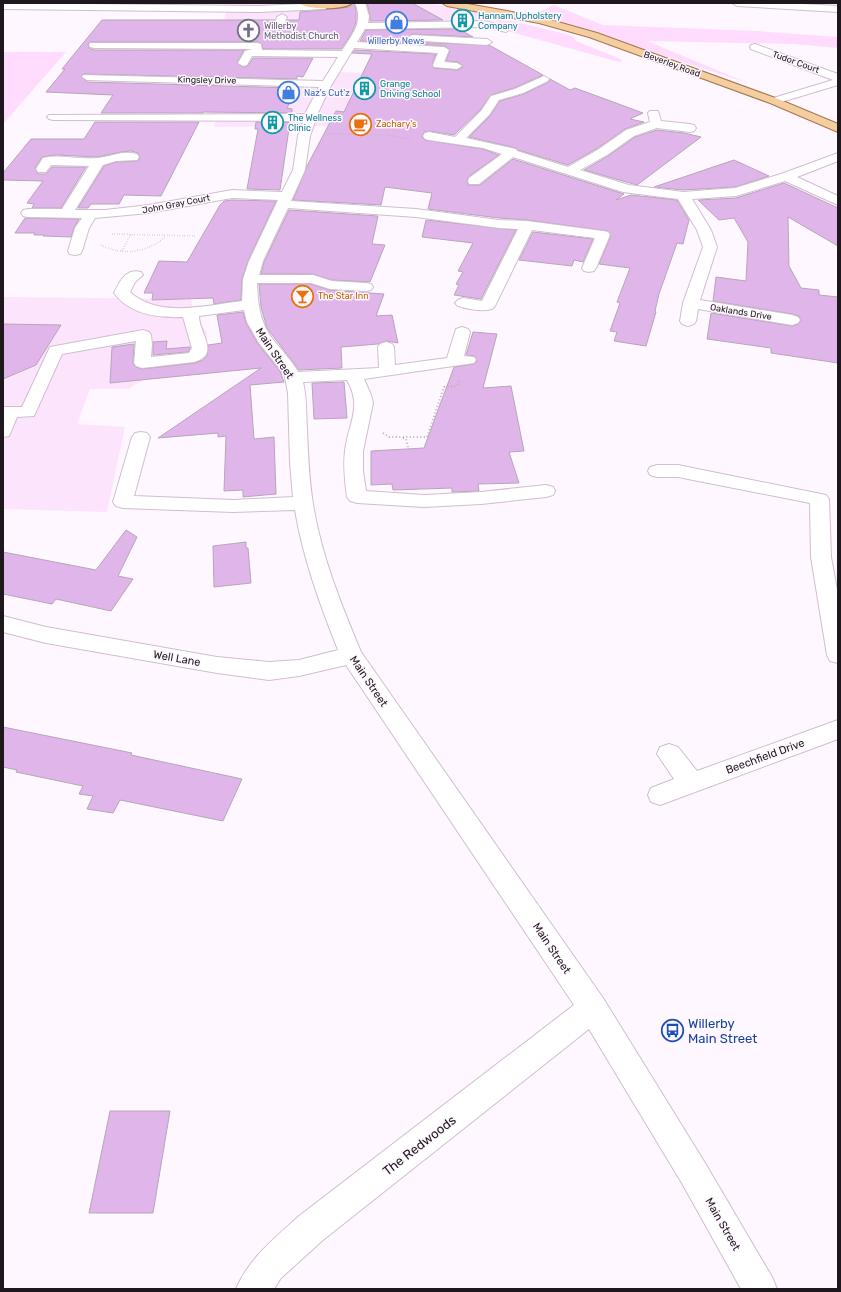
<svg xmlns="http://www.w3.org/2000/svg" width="841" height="1292" viewBox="0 0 841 1292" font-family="Rubik,sans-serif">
  <rect width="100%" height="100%" fill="#fff7ff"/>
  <g fill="#fce4fc">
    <path d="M225 3H428L495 16 499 21 375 26 316 23 304 45 214 44 227 11Z"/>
    <path d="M341 72 405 75 414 130 318 126 214 127 216 120 206 116 224 93 284 84 322 82Z"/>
    <path d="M3 297 191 299 195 319 207 332 208 374 144 380 128 389H90L77 424 125 427 107 512 3 509Z"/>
  </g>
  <g fill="#ffdbfe">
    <path d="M554 5 603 25 756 31 838 37V48L793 44 647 41 748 83 609 38 532 15Z"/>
    <path d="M496 17 566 34 573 37 576 41 623 60 619 62 511 32 493 19Z"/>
    <path d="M3 52H66L3 124Z"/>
  </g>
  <g fill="#e0b5e9" stroke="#b6a6b9">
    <path d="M354 3 356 10V22L352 33 341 49H263L262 44 257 42H90L88 44 89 48 94 50H244L237 63 243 67 248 66 253 58H313L303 77 297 76V79L83 74 81 76 87 82 295 88 294 94 287 108 292 109V113L203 112V113H101L113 95 46 92 65 69H62L102 20H275L273 28 276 30H282L287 20H299L300 12 342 8 349 7Z"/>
    <path d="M367 3H412L443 20 370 21V16Z"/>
    <path d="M459 29 473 37 412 34 406 39 408 42 489 45 543 75 514 88 491 95 480 110 454 135 429 131 424 132 422 137 425 140 483 149 499 155 468 177 467 181 468 185H480L513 159 624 194 616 200 631 195 677 200 689 220 683 244 677 243 659 294 655 311 656 312 646 346 614 341 617 332 610 331 620 303 617 302 630 268 599 264 611 236 608 231 527 220 499 218 428 209 432 193 385 187 381 205 293 200 307 166 336 111 344 112 372 54 352 53 355 50 436 54 432 64 434 68 457 70 463 67 458 62 446 61 450 50 445 46 360 41 366 30Z"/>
    <path d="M550 79 570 90 575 88 643 113 630 119 644 122 625 129 598 148 568 165 518 150 516 148 469 137 490 116 500 101 524 94 549 82Z"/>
    <path d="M95 122H199L161 196 124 195 119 204H91L88 208H78L104 166 116 162 138 161 140 158 138 153 131 151 121 152 97 157 56 155 42 157 35 168 38 174H46L52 167H86L61 208H32L34 204 27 203 43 181 3 180V173L31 139H84Z"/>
    <path d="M256 122H290L280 190 247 189 258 129H255Z"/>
    <path d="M657 130 684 133 701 137 637 185 584 170 608 156 635 137Z"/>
    <path d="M734 160 769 176 735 187 683 190 654 187Z"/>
    <path d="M784 183 838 208V246L788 217 789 266 801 288 819 290V295L838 297V363L771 353V348L707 339 711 313 792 326 798 324 801 321 799 316 792 314 713 301 716 277 746 281 748 242 734 218 719 220 698 200 736 198Z"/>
    <path d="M232 200 276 201 248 261 242 279 241 300 214 304 213 298 152 300 153 293H144L159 261 187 262 220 205 224 201Z"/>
    <path d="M289 210 378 216 372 244 385 245 370 282 332 280 313 274H261L264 262Z"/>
    <path d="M25 218H28L79 219 74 228 71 237 43 236 44 235H34L35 233H15Z"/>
    <path d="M426 220 516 230 481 299 454 295 459 285 456 284 463 272 458 271 473 243 422 237Z"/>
    <path d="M533 232 593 239 583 262 574 260 572 266 519 260Z"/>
    <path d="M259 284H311L330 290 384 294 376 316 392 315 398 343 386 341 378 344 341 347 342 368 299 370 267 328 261 307Z"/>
    <path d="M243 312 246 323 258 344 280 371 284 382 250 385 254 439 274 437 276 494 243 497V490L224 491 226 436 218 437V433L158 438 261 368 110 383 112 347 134 344 133 364 136 367 142 369 195 363 203 360 207 355 208 345 222 343 217 315Z"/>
    <path d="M3 324 61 325 36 365 3 379Z"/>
    <path d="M473 332 497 334 483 388 511 386 524 451 509 452 519 483 478 484 479 491 452 492V488L393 490 392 484 371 485V451L424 448 454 367 474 364 477 361 474 356 466 355Z"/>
    <path d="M167 341 166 349 190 347V348L188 352 153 355V342Z"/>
    <path d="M344 382 347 418 314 419 312 383Z"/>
    <path d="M126 530 137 537 118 576 133 579 111 611 56 599 52 604 3 594V552L96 570Z"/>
    <path d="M246 542V548H248L251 583 214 587 213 546Z"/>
    <path d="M3 727 132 753 131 755 242 779 223 821 120 800 113 813 87 809 93 796 79 794 83 786 16 772 17 770 3 767Z"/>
    <path d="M110 1111H170L153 1213H89Z"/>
  </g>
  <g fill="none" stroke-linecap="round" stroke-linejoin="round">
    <defs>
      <g id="minor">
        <path d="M3 3 259 6 325 3 330 6 325 9 259 12 3 9Z"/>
        <path d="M355 3H365L369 16 368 23 484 21 509 27 511 29 506 32 484 27 365 29 357 42 444 47 449 50 444 62 457 63 462 66 457 69 434 67 433 65 438 53 354 48 329 89 318 113 310 136 305 170 291 201 416 209 499 220 527 221 603 231 608 232 610 235 596 268 594 271 589 272 584 271 582 268 595 238 532 230 495 306 492 309C482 312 468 309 458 306L455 303 458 300 463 298 482 301 518 229 499 228 416 217 288 208 263 261 259 275H313L332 281 366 283 371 284 373 287 371 290 366 291 330 289 311 283H257C258 306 260 324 275 342 283 352 292 361 298 372L379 368 378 347 380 344 386 342 392 344 394 347 395 365 447 358 456 329 462 327 468 329 470 332 464 356 474 357 476 360 474 363 364 379 371 395 373 403 363 451V471L366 491 424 495 481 492 546 485 553 487 555 491 553 495 546 497 481 504 424 507 357 503 350 501 347 497C345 482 343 466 345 451 348 423 363 408 347 380L303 382C307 398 306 414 307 430 308 455 309 479 313 504 321 555 341 604 361 652L603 998 705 1163 772 1277 777 1289H741L683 1185 589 1029 323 1240 281 1278 274 1289H236C249 1258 275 1238 299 1216L574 1005 346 665 299 676 269 680 217 673 46 643 3 632V616L46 627 217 657 269 662 299 660 338 650C320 605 303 558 295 510L233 512 123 508 116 506 113 502 132 437 135 433 141 432 147 433 150 437 134 496 233 500 293 497 290 463 288 393 285 377 281 370 259 343 247 322 244 310 199 316C199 333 221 355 194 362L142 368 136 366 134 363 136 341 62 354 34 416 17 417 9 436 3 437V407H22L50 347 143 330 149 332 151 335 152 344 151 357 189 353 192 348 183 317C159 318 130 315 114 293 120 281 126 268 141 272L143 275 135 282 130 292C159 319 207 305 242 301L243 279 249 261 278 200 232 198 149 213 95 218 89 228 82 251 80 254 75 255 70 254 68 251 75 228 82 218 28 217 23 216 21 213 23 210 28 209H62L89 166 51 165 46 172H38L36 169 43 158C60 154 79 160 97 158 112 157 121 150 137 154L139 157 137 160 116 161 103 165 75 210H105L149 205 232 190 282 192 293 170 298 136 303 121 53 120 49 119 47 117 49 115 305 114 319 87 87 80 82 77 83 75 323 81 338 57 252 56 247 65 243 66 238 63 245 51 252 49 94 48 90 47 89 45 90 43H257L261 44 262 50 342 51C352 34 364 23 355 3Z"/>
        <path d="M732 3H785L838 6V12L737 6Z"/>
        <path d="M282 14 287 17 282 29H276L274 27 277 17Z"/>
        <path d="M412 35 487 39 492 42 487 45 408 40 407 38Z"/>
        <path d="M755 44 838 74V85L778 103H770L768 101 770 99 833 80 751 49 750 47 751 45Z"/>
        <path d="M544 76 549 79 548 81 523 93 499 100 489 115 466 138 516 149 517 151 568 167 599 149 626 130 650 122 648 113 650 111H658L661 121 690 124 694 125 696 128 694 131 690 132 657 128 634 136 607 155 580 170 629 185 683 192 735 188 781 174 838 153V161L797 177 838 196V205L785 181 736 196 692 199 711 230 717 247 700 300 792 315 798 317 800 320 798 323 792 325 698 309 696 321 694 324 688 326 682 324 680 321 683 303 703 247 697 230 678 199 623 192 513 157 479 184H469L468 181 469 178 502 154 483 148 429 140 425 139 423 136 425 133 429 132 455 137 481 111 491 96 515 89Z"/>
        <path d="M657 465H678L826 495 829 499 831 557 838 595V663L830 661 827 655 811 557 810 503 678 477H657L650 475 648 471 650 467Z"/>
        <path d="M838 720V739L660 805 651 802 648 795 651 788 674 779 657 754 660 747 669 744 678 747 697 771Z"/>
      </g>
      <g id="major">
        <path d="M299 3H352C345 10 306 10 299 3Z"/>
        <path d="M442 3H462L540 17 597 33 778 99 838 124V132L770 103 589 37 539 23 447 6Z"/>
      </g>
    </defs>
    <use href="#minor" stroke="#d0becf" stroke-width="2"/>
    <use href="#major" stroke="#a5774a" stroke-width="2"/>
    <g stroke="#b8b1b8" stroke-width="1" stroke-dasharray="0.5 1.5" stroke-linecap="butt">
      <path d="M299 29 306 30 305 35"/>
      <path d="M327 134 388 135 411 139"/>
    </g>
    <g stroke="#b8b1b8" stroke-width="1.5" stroke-dasharray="0.5 2" stroke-linecap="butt">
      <path d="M112 234 195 236"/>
      <path d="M101 245C122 256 148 253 166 236"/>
      <path d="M122 251 131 234"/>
    </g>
    <g stroke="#b8b1b8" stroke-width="2" stroke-dasharray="1 2.5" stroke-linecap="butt">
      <path d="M383 433 389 437H427L444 387 457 386 459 381"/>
      <path d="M403 438 406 439 408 448"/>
    </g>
    <use href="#minor" fill="#fff" fill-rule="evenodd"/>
    <use href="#major" fill="#f4cda1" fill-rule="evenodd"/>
  </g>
  <defs>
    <symbol id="building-ring" viewBox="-11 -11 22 22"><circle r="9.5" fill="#fff7ff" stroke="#0f9aa8" stroke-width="1.5"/><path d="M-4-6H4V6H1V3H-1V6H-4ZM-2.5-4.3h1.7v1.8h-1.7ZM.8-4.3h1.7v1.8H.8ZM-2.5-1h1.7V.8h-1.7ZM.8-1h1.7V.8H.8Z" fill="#0f9aa8"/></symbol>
    <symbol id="shop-ring" viewBox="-11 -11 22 22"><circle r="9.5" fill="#fff7ff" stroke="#3f7fe0" stroke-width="1.5"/><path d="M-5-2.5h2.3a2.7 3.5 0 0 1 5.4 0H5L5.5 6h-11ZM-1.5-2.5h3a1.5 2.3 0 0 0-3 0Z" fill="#3f7fe0"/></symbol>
    <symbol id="church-ring" viewBox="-11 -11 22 22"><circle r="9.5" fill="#fff7ff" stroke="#6b7280" stroke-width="1.5"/><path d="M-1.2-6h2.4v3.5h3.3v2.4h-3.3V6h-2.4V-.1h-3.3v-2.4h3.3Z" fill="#6b7280"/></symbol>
    <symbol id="cafe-ring" viewBox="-11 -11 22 22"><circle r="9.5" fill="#fff7ff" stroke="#e8710a" stroke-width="1.5"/><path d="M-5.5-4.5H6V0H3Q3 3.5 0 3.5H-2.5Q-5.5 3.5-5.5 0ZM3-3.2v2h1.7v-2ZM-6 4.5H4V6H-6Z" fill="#e8710a"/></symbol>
    <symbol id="bar-ring" viewBox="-11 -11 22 22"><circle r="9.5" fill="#fff7ff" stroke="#e8710a" stroke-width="1.5"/><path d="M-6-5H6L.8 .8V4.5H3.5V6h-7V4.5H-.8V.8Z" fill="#e8710a"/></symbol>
    <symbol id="bus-ring" viewBox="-11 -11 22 22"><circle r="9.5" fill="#fff7ff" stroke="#1a4fb4" stroke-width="1.5"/><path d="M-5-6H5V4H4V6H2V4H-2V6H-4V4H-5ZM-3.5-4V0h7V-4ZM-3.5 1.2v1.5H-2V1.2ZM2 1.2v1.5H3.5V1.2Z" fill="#1a4fb4"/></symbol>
  </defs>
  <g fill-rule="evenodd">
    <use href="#building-ring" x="450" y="8" width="25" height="25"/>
    <use href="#shop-ring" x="384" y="10" width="25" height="25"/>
    <use href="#church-ring" x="236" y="18" width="25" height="25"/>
    <use href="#building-ring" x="352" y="76" width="25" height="25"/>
    <use href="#shop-ring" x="276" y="80" width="25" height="25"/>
    <use href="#building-ring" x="260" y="110" width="25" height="25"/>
    <use href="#cafe-ring" x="348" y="112" width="25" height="25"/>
    <use href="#bar-ring" x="290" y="284" width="25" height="25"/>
    <use href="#bus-ring" x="660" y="1018" width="25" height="25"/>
  </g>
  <g text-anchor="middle" stroke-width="3" stroke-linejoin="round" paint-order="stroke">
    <g font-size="9" fill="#0d838f" stroke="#fff7ff" text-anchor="start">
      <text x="478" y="19">Hannam Upholstery<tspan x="478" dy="10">Company</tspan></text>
      <text x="380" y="87">Grange<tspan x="380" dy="10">Driving School</tspan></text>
      <text x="288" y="121">The Wellness<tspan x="288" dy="10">Clinic</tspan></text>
    </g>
    <g font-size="9" fill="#5b616d" stroke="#fff7ff" text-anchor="start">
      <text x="264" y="29">Willerby<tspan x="264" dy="10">Methodist Church</tspan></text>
    </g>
    <g font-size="9" fill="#366cbe" stroke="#fff7ff">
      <text x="396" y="44">Willerby News</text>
      <text x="304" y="96" text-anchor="start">Naz's Cut'z</text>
    </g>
    <g font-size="9" fill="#1e171d" stroke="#fff7ff">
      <text transform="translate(796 62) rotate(20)" y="3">Tudor Court</text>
      <text transform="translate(672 64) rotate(20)" y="3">Beverley Road</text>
      <text transform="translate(207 80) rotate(1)" y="3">Kingsley Drive</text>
      <text transform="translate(176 204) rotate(-11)" y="3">John Gray Court</text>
      <text transform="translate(741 312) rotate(9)" y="3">Oaklands Drive</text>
    </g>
    <g font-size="9" fill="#c56008" stroke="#fff7ff" text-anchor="start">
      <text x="376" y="127">Zachary's</text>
      <text x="318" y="299">The Star Inn</text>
    </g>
    <g font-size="11" fill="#1e171d" stroke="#fff7ff">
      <text transform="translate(275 353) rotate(56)" y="4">Main Street</text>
      <text transform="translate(177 658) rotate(10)" y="4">Well Lane</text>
      <text transform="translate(369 681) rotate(56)" y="4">Main Street</text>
      <text transform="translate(765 756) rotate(-20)" y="4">Beechfield Drive</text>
      <text transform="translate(552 948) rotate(56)" y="4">Main Street</text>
      <text transform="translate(723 1224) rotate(60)" y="4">Main Street</text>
    </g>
    <g font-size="13" fill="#164399" stroke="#fff7ff" text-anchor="start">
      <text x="688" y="1028">Willerby<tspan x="688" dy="15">Main Street</tspan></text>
    </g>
    <g font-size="13" fill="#1e171d" stroke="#fff7ff">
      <text transform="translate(419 1145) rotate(-38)" y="5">The Redwoods</text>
    </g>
  </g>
  <rect width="841" height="1292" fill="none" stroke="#1e171d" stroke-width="8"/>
</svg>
